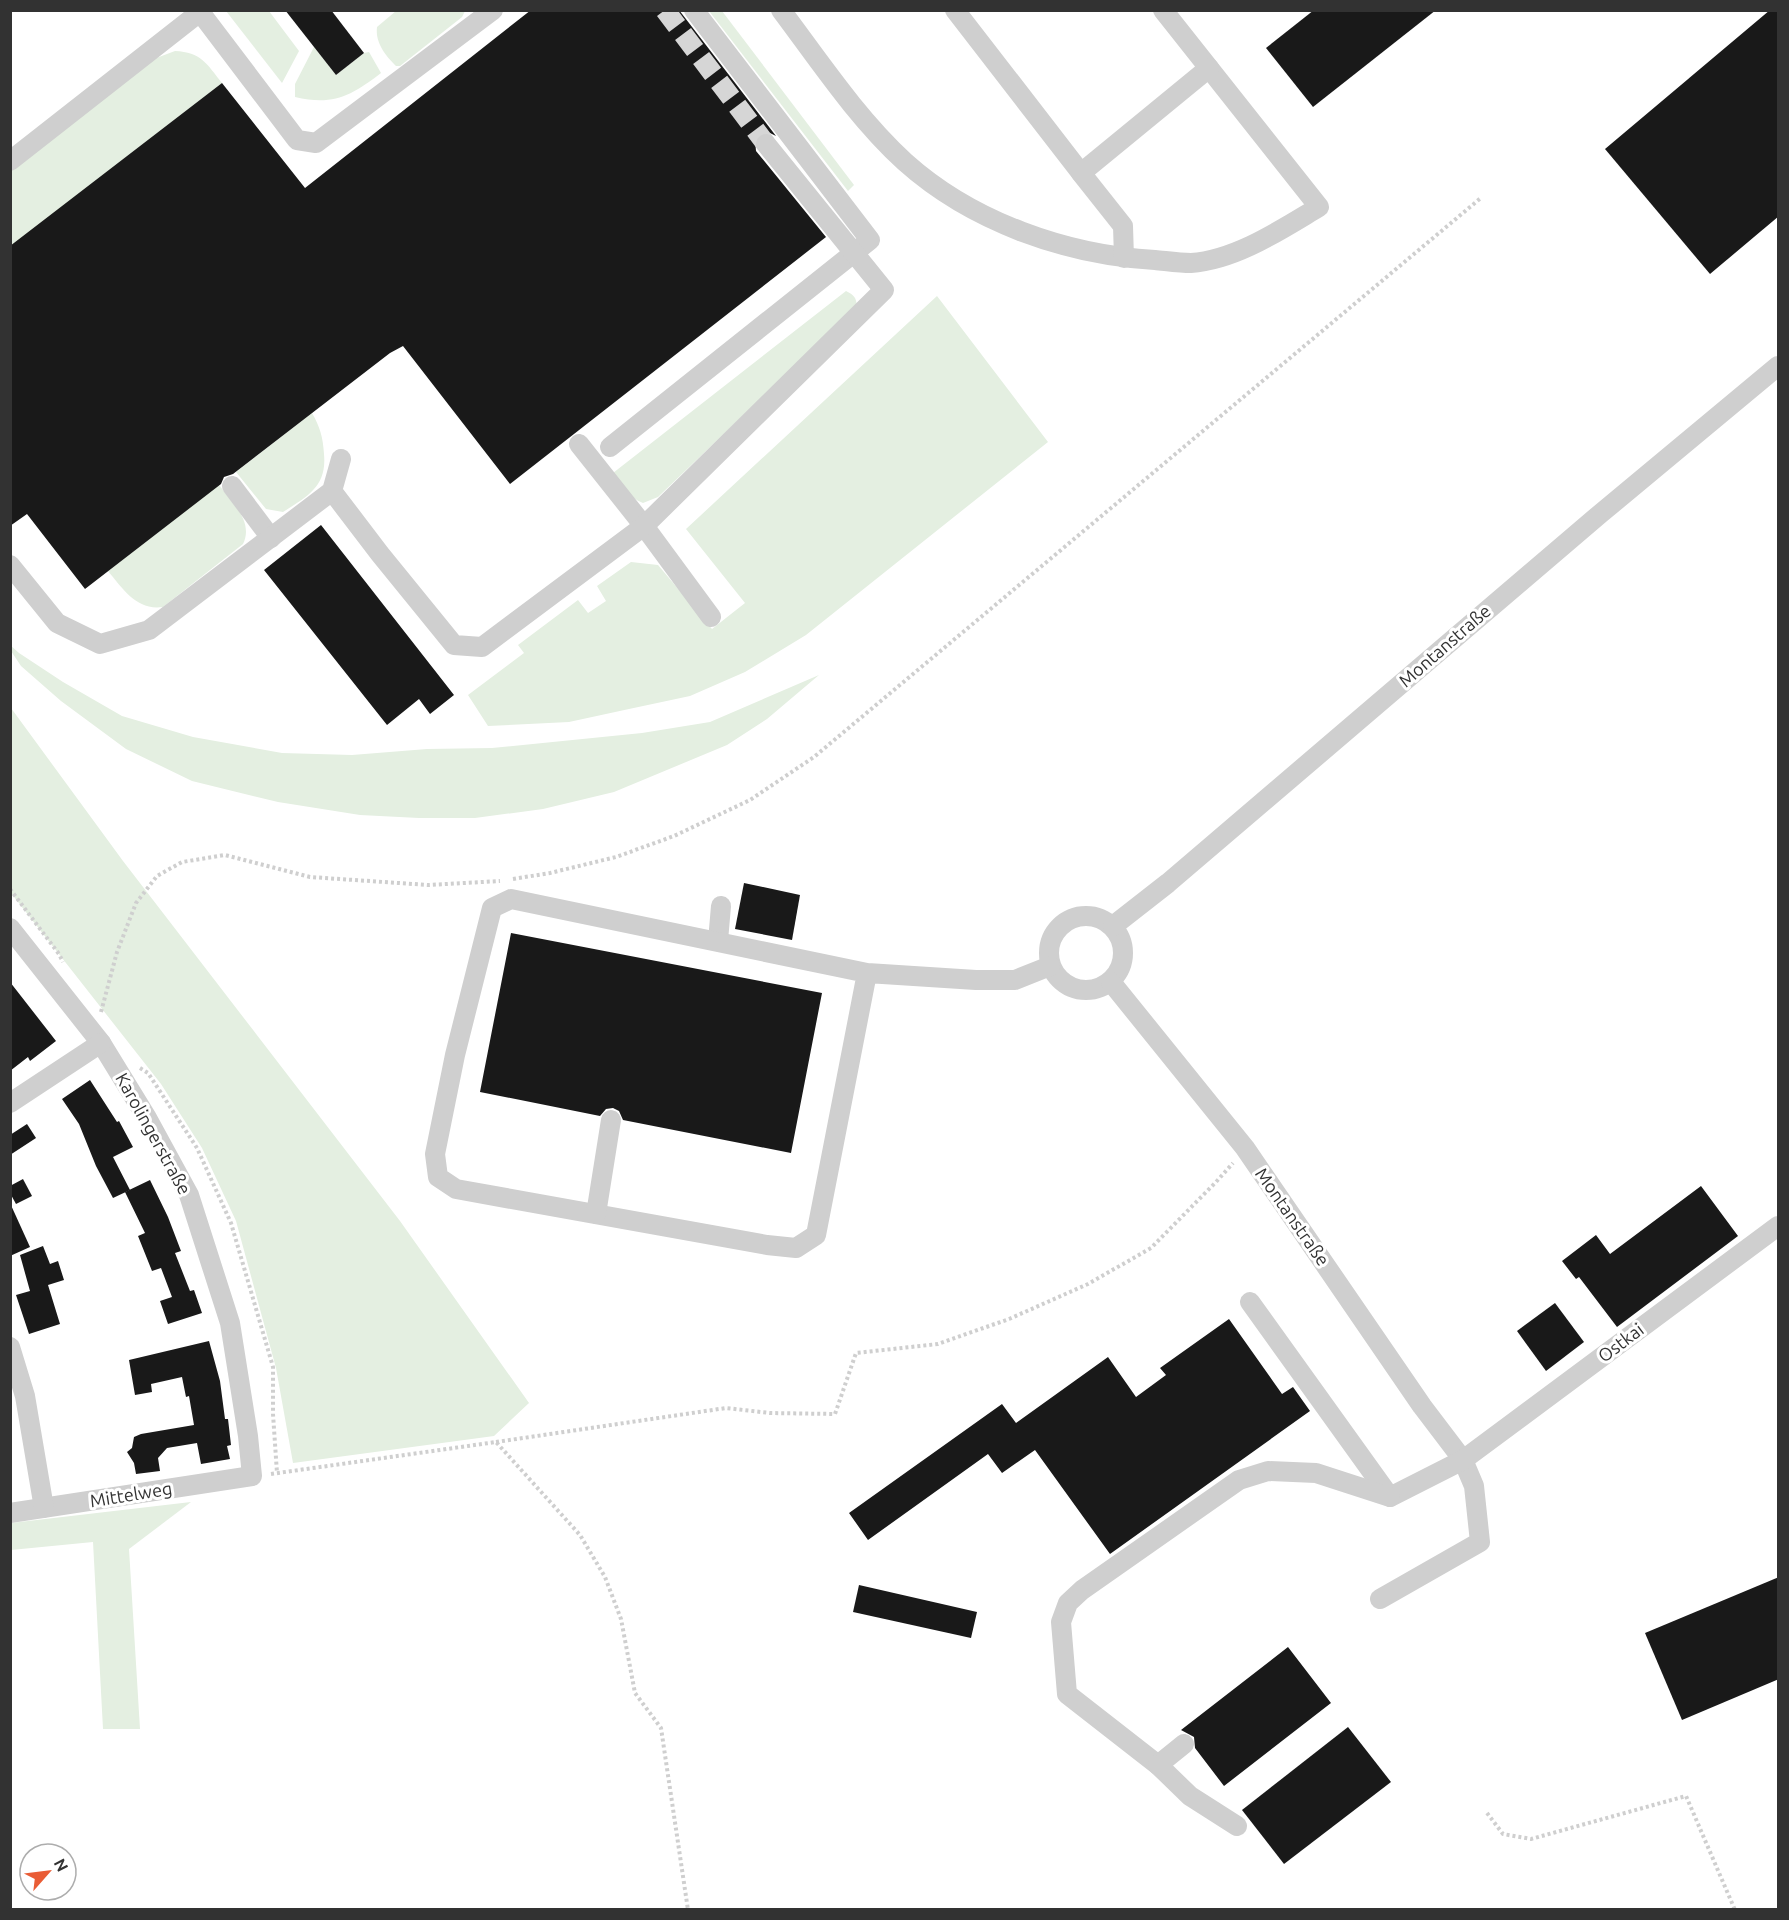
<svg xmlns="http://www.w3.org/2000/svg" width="1789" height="1920" viewBox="0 0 1789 1920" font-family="Ubuntu,sans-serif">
  <rect width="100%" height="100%" fill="#fff"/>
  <g fill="#e4efe1">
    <path d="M226 11H269L299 51 282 83Z"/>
    <path d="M396 11V10L465 11 462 17 457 21 400 66H396C386 56 375 43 377 27Z"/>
    <path d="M709 11H722L854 185 848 191Z"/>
    <path d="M314 47 336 75 364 53 369 52 381 73C351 96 333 106 295 97V84Z"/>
    <path d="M175 51C201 52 207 64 222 83L11 246V168L151 60Z"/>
    <path d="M846 291C854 295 856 297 857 306L658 497 643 503C629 498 621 484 613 473Z"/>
    <path d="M937 296 1048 442 806 635 745 672 690 696 629 709 569 722 488 726 468 695 524 653 518 645 578 600 588 613 606 601 597 586 631 562 658 565 712 629 745 603 686 529Z"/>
    <path d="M312 413C320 427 323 437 324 454 327 486 308 496 283 512L266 509 236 472Z"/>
    <path d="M219 485C232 502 254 522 243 544L163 607C137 611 123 589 108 571Z"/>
    <path d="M10 645 19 653 63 682 122 716 193 737 282 753 352 755 427 749 492 748 642 733 710 722 819 675 767 719 727 745 614 792 543 809 475 818H419L360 815 278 802 192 781 126 749 61 701 21 666 11 651Z"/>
    <path d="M11 708 123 861 400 1221 529 1403 494 1436 293 1463 276 1368 236 1221 202 1148 161 1084 11 893Z"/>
    <path d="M191 1502 129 1549 140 1729H103L93 1542 11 1550V1523Z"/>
  </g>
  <g fill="#191919">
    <path d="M285 10H331L364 53 336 75Z"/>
    <path d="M531 10H679L776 136 770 133 759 134 755 140 756 151 826 237 510 484 403 346 390 353 233 474 224 477 221 484 85 589 27 514 10 526V246L222 83 305 188Z"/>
    <path d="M1314 10H1436L1313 107 1266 48Z"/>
    <path d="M1770 10H1779V216L1710 274 1605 149Z"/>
    <path d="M321 525 454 695 430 714 419 699 387 725 264 570Z"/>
    <path d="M744 883 800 895 792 940 735 929Z"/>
    <path d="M511 933 822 993 791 1153 623 1120 619 1111 613 1108 606 1109 600 1116 480 1092Z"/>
    <path d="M10 982 56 1041 30 1061 28 1057 10 1071Z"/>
    <path d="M90 1080 117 1122 119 1121 133 1147 113 1157 130 1190 113 1198 96 1166 79 1124 62 1099Z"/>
    <path d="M27 1124 36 1138 10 1155V1135Z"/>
    <path d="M23 1179 32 1196 16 1204 10 1193V1186Z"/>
    <path d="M150 1180 168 1217 181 1251 175 1253 190 1291 194 1290 202 1313 168 1324 160 1301 172 1297 161 1268 152 1271 138 1236 145 1233 125 1192Z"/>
    <path d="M1701 1186 1738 1236 1617 1327 1579 1277 1576 1279 1562 1261 1596 1235 1610 1254Z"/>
    <path d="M10 1203 30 1247 10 1256Z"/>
    <path d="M43 1246 50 1264 58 1261 64 1280 48 1285 60 1324 29 1334 16 1295 30 1291 20 1255Z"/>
    <path d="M1555 1303 1584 1342 1546 1371 1517 1331Z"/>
    <path d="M1229 1319 1282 1394 1293 1387 1310 1411 1110 1554 1035 1450 1002 1473 988 1454 868 1540 849 1513 1002 1404 1016 1423 1108 1357 1136 1397 1166 1375 1160 1368Z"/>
    <path d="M209 1341 220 1381 225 1419H228L231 1445 227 1446 230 1459 201 1464 197 1443 167 1448 158 1458 160 1471 136 1474 134 1463 127 1452 132 1448 134 1437 141 1434 194 1425 189 1396 186 1397 182 1377 151 1384 152 1392 135 1395 129 1360Z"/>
    <path d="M1779 1577V1679L1682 1720 1645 1633Z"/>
    <path d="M859 1585 977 1612 971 1638 853 1612Z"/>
    <path d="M1288 1647 1331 1703 1224 1786 1195 1748 1194 1737 1181 1730Z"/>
    <path d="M1348 1727 1391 1782 1284 1864 1242 1810Z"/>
  </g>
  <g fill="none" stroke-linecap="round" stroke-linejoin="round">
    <path stroke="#d6d6d6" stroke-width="20" stroke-dasharray="20 10" stroke-linecap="butt" d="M665 10 766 144"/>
    <g stroke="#cfcfcf" stroke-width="4" stroke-dasharray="3 3" stroke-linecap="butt">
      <path d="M513 879 550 873 616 857 674 836 750 800 814 757 1482 197"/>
      <path d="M10 889 59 954 63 962"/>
      <path d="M101 1012 117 952 136 903 157 876 182 862 225 855 310 877 428 885 500 881"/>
      <path d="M140 1068 148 1073 197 1148 231 1223 273 1367V1414L277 1473"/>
      <path d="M496 1442 726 1408 770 1413 835 1414 856 1353 938 1344 1009 1319 1088 1284 1151 1248 1216 1182 1233 1163"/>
      <path d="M271 1474 496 1442 580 1535 605 1577 621 1619 635 1693 661 1728 688 1910"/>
      <path d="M1487 1813 1503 1834 1531 1839 1686 1796 1735 1910"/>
    </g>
    <g stroke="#cfcfcf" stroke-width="20">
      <path d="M781 10C820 62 857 118 905 162 972 222 1066 255 1155 260 1166 261 1179 263 1191 263 1236 260 1282 229 1319 207L1163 10"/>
      <path d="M955 10 1081 173"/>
      <path d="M10 161 200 12 297 140 316 143 493 10"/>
      <path d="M1124 258 1123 226 1081 173 1209 68"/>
      <path d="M579 444 644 526 711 617"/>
      <path d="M610 447 870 240 694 10"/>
      <path d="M232 486 271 538"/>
      <path d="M332 491 380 554 454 645 482 647 644 526 884 290 766 144"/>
      <path d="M10 565 57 623 100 644 149 630 332 491 341 459"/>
      <circle cx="1086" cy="953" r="37"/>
      <path d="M1113 926 1168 883 1600 514 1778 366"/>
      <path d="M10 928 101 1043 147 1118 189 1195 230 1323 248 1436 252 1476 10 1513"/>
      <path d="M718 941 721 906"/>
      <path d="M867 973 816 1235 796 1248 767 1245 456 1189 438 1177 435 1154 455 1055 492 908 511 899 867 973 976 980H1015L1050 966"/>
      <path d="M1111 982 1245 1148 1422 1406 1463 1460 1474 1486 1480 1542 1380 1599"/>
      <path d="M10 1103 101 1043"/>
      <path d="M596 1214 611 1120"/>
      <path d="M1250 1302 1390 1497 1463 1460 1778 1226"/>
      <path d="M10 1347 25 1396 44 1508"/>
      <path d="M1184 1744 1158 1765 1067 1694 1061 1622 1068 1603 1082 1590 1239 1480 1268 1471 1316 1473 1390 1497"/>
      <path d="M1158 1765 1190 1796 1237 1826"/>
    </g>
  </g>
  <g text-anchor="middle" stroke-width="6" stroke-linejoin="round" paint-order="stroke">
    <g font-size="18" fill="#323232" stroke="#fff">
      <text transform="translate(1445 646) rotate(-41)" y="6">Montanstraße</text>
      <text transform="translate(153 1134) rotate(61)" y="6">Karolingerstraße</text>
      <text transform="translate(1292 1217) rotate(55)" y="6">Montanstraße</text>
      <text transform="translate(1621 1343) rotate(-37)" y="6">Ostkai</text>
      <text transform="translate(131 1495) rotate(-9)" y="6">Mittelweg</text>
    </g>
  </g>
  <rect width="1789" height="1920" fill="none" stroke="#323232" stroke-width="24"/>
  <g transform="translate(48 1872) rotate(62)"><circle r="28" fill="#ffffff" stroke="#adadad" stroke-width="1.5"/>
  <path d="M0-4.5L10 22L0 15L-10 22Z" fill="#e95c35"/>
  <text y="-9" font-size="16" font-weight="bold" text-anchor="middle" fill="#323232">N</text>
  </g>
</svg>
